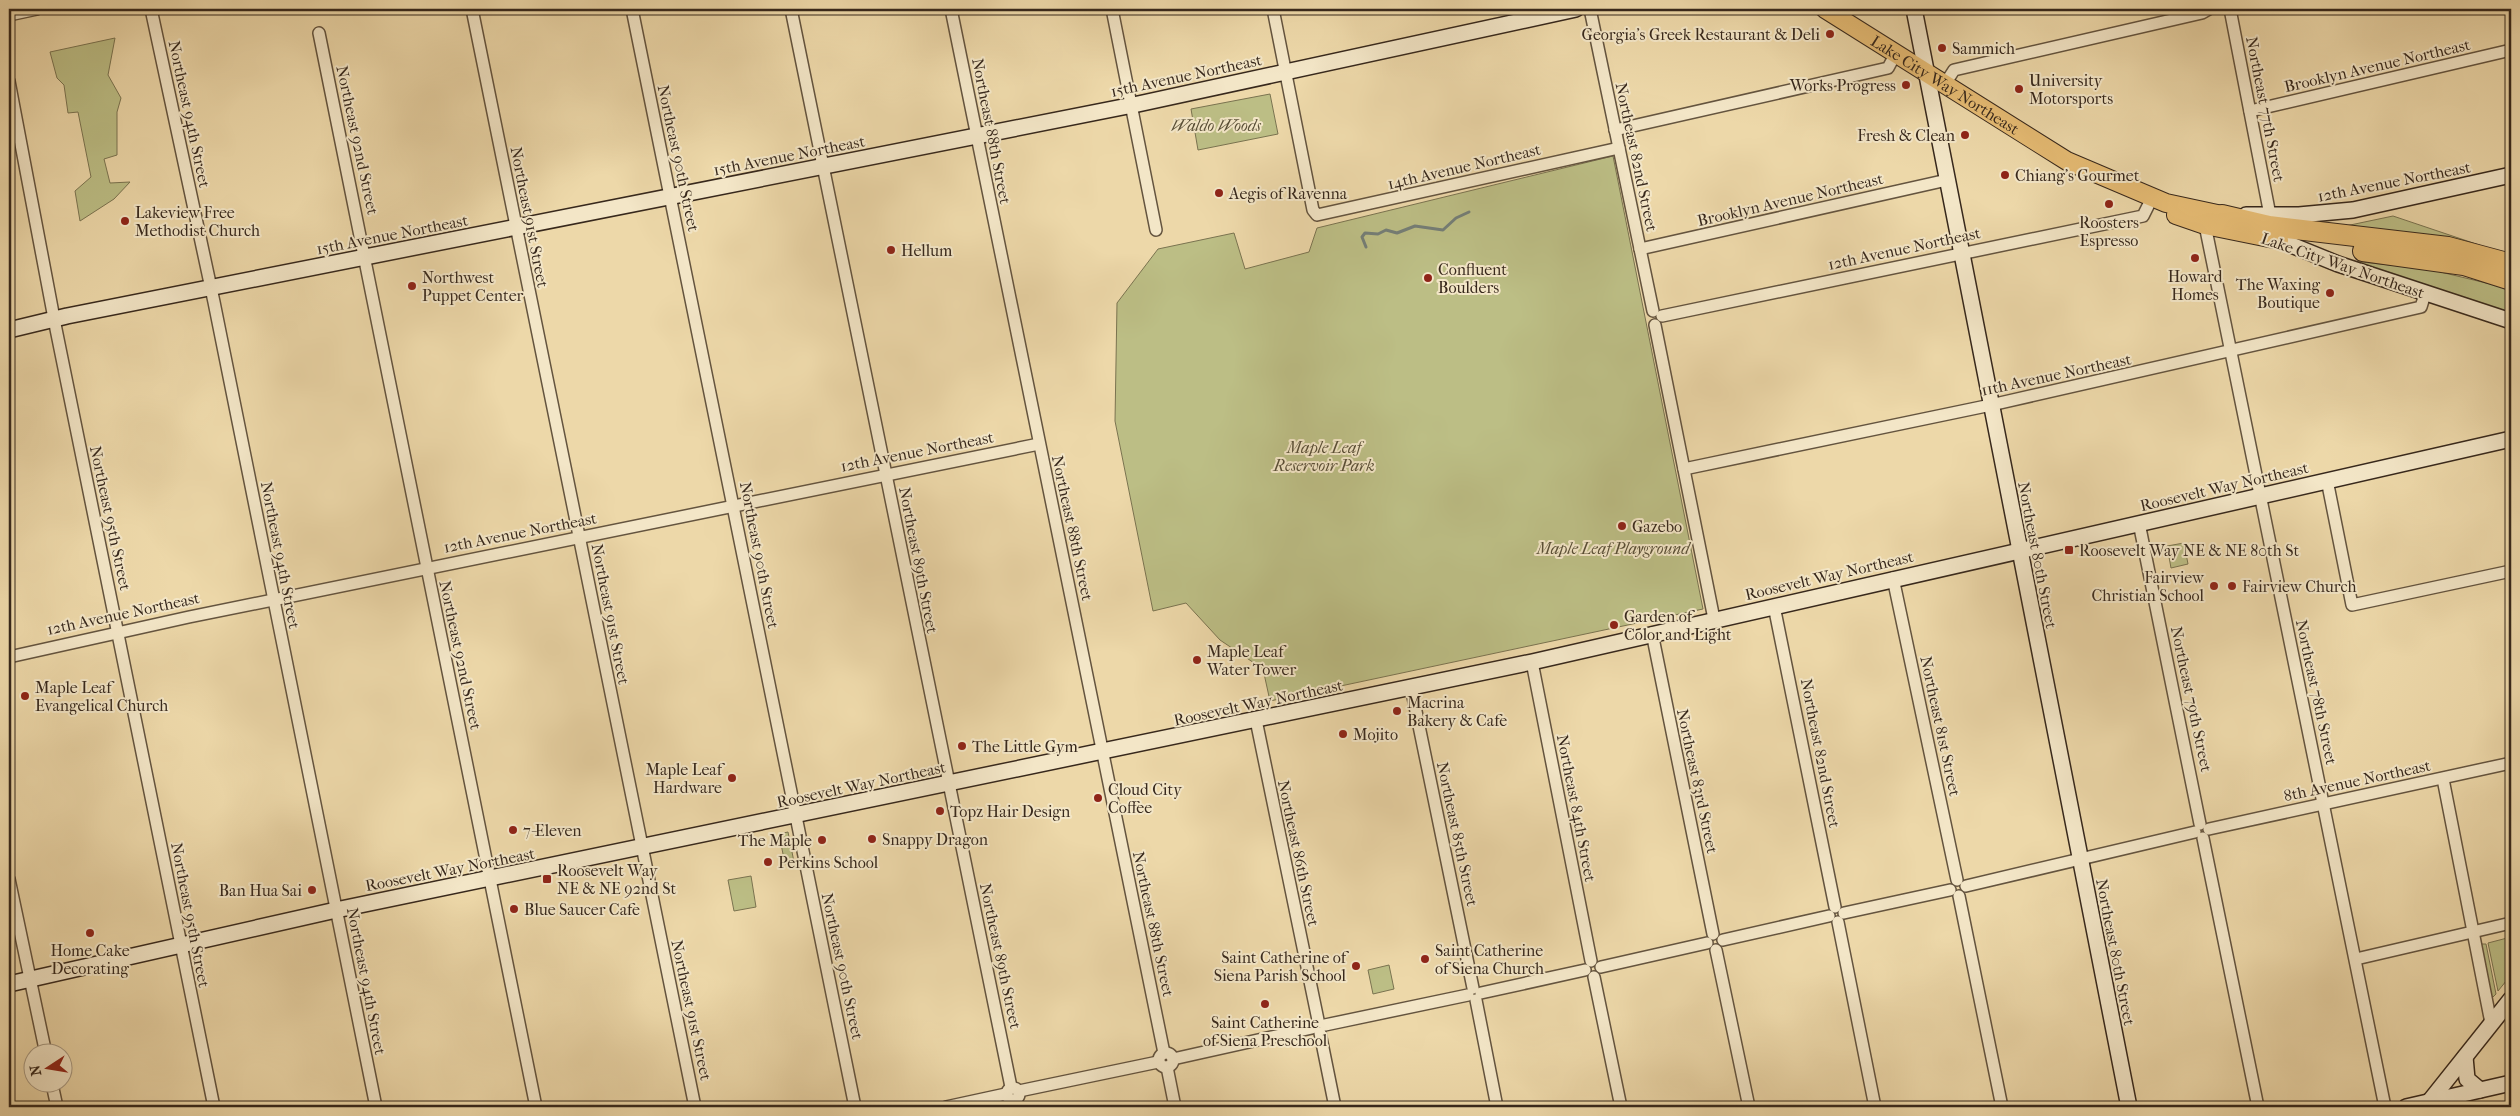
<svg xmlns="http://www.w3.org/2000/svg" width="2520" height="1116" viewBox="0 0 2520 1116" font-family="'IM FELL French Canon',serif">
  <rect width="100%" height="100%" fill="#edd8a9"/>
  <filter id="stains"><feTurbulence type="fractalNoise" baseFrequency=".004" numOctaves="4"/><feColorMatrix values="0 0 0 0 .2 0 0 0 0 .09 0 0 0 0 .02 0 0 0 .5 -.17"/></filter>
  <radialGradient id="worn" r=".72"><stop offset=".6" stop-color="#630" stop-opacity="0"/><stop offset="1" stop-color="#630" stop-opacity=".3"/></radialGradient>
  <g fill="#bcbe85" stroke="#7a7350">
    <path d="M115 38 108 75 121 98 117 112V155L104 159 110 183 130 182 114 199 80 221 75 191 91 177 78 112 68 113 64 85 57 78 50 52Z"/>
    <path d="M1270 94 1278 134 1198 150 1191 109Z"/>
    <path d="M1613 156 1703 609 1270 701 1263 669 1220 640 1186 603 1153 611 1115 421 1117 303 1158 249 1234 233 1245 269 1309 252 1317 228Z"/>
    <path d="M2393 216 2500 252 2336 228Z"/>
    <path d="M2342 260 2428 269 2511 289V314Z"/>
    <path d="M2184 543 2188 564 2171 568 2167 546Z"/>
    <path d="M788 832 794 862 785 864 779 834Z"/>
    <path d="M751 876 756 907 734 911 728 880Z"/>
    <path d="M2511 937V975L2498 991 2488 943Z"/>
    <path d="M2481 944H2486L2496 994 2492 998Z"/>
    <path d="M1389 965 1394 989 1373 994 1368 970Z"/>
  </g>
  <g fill="none" stroke-linecap="round" stroke-linejoin="round">
    <path stroke="#747e77" stroke-width="3" d="M1366 247 1362 237 1365 233 1378 234 1386 230 1397 233 1415 226 1443 230 1456 218 1469 212"/>
    <defs>
      <g id="street">
        <path d="M151 9 214 302 376 1107"/>
        <path d="M472 9 695 1107"/>
        <path d="M632 9 855 1107"/>
        <path d="M791 9 1011 1087"/>
        <path d="M951 9 1164 1053"/>
        <path d="M1112 9 1156 230"/>
        <path d="M1273 9 1313 210 1317 215 1619 148"/>
        <path d="M1590 9 1653 311"/>
        <path d="M2230 9 2270 215"/>
        <path d="M9 15 37 9"/>
        <path d="M319 33 536 1107"/>
        <path d="M9 81 56 329 214 1107"/>
        <path d="M1945 84 1954 70 2202 13 2209 9"/>
        <path d="M2250 111 2511 50"/>
        <path d="M1615 130 1888 68 1896 53"/>
        <path d="M2205 225 2385 1107"/>
        <path d="M1640 249 1947 180"/>
        <path d="M1662 316 2143 216 2148 206"/>
        <path d="M1655 325 1714 619"/>
        <path d="M1684 469 1991 405 2421 307 2425 294"/>
        <path d="M2327 480 2352 605 2511 571"/>
        <path d="M2139 523 2200 824"/>
        <path d="M1893 578 1957 880"/>
        <path d="M1774 606 1835 907"/>
        <path d="M1652 633 1713 934"/>
        <path d="M9 657 189 617 1039 444"/>
        <path d="M1532 662 1591 961"/>
        <path d="M1411 687 1473 988"/>
        <path d="M1256 720 1318 1020"/>
        <path d="M2443 779 2491 1023"/>
        <path d="M2209 829 2511 763"/>
        <path d="M2203 838 2258 1107"/>
        <path d="M9 879 46 1054"/>
        <path d="M1966 886 2195 832"/>
        <path d="M1959 896 2002 1107"/>
        <path d="M1844 913 1950 890"/>
        <path d="M1838 922 1875 1107"/>
        <path d="M1723 940 1829 916"/>
        <path d="M1716 950 1749 1107"/>
        <path d="M2356 959 2511 923"/>
        <path d="M1601 967 1707 943"/>
        <path d="M1594 977 1621 1107"/>
        <path d="M1481 993 1585 970"/>
        <path d="M1476 1000 1497 1107"/>
        <path d="M1325 1025 1468 995"/>
        <path d="M1320 1033 1335 1107"/>
        <circle cx="1166" cy="1060" r="7"/>
        <path d="M1173 1059 1312 1028"/>
        <path d="M1167 1067 1175 1107"/>
        <path d="M52 1084 57 1107"/>
        <circle cx="1013" cy="1094" r="6"/>
        <path d="M1019 1091 1158 1062"/>
        <path d="M946 1107 1006 1094"/>
      </g>
      <g id="secondary">
        <path d="M1914 9 2129 1107"/>
        <path d="M2246 215H2299L2353 210 2511 175"/>
        <path d="M2279 240 2338 264 2511 321"/>
        <path d="M9 330 67 316 1138 104 1576 9"/>
        <path d="M9 984 336 910 1532 662 2511 439"/>
        <path d="M2465 1057 2467 1079 2480 1090"/>
        <path d="M2406 1107 2511 1083"/>
        <path d="M2425 1107 2511 999"/>
      </g>
      <g id="primary">
        <path id="s1" d="M1825 9 2067 161 2166 203 2222 215"/>
        <path d="M2176 215 2205 225 2279 240"/>
      </g>
      <g id="highway">
        <path d="M2222 215 2269 226 2448 247 2511 264"/>
        <path d="M2363 251 2464 265 2511 280"/>
      </g>
    </defs>
    <use href="#street" stroke="#64543f" stroke-width="14"/>
    <use href="#secondary" stroke="#37281c" stroke-width="18"/>
    <use href="#primary" stroke="#37281c" stroke-width="20"/>
    <use href="#highway" stroke="#37281c" stroke-width="22"/>
    <use href="#street" stroke="#f3e6c7" stroke-width="11"/>
    <use href="#secondary" stroke="#f3e6c7" stroke-width="15"/>
    <use href="#primary" stroke="#e6bc74" stroke-width="18"/>
    <use href="#highway" stroke="#e6bc74" stroke-width="20"/>
  </g>
  <g fill="#8f2418" stroke="#f3e6c7" stroke-width="2">
    <circle cx="1830" cy="34" r="5"/>
    <circle cx="1942" cy="48" r="5"/>
    <circle cx="1906" cy="85" r="5"/>
    <circle cx="2019" cy="89" r="5"/>
    <circle cx="1965" cy="135" r="5"/>
    <circle cx="2005" cy="175" r="5"/>
    <circle cx="1219" cy="193" r="5"/>
    <circle cx="2109" cy="204" r="5"/>
    <circle cx="125" cy="221" r="5"/>
    <circle cx="891" cy="250" r="5"/>
    <circle cx="2195" cy="258" r="5"/>
    <circle cx="1428" cy="278" r="5"/>
    <circle cx="412" cy="286" r="5"/>
    <circle cx="2330" cy="293" r="5"/>
    <circle cx="1622" cy="526" r="5"/>
    <rect x="2064" y="545" width="10" height="10" rx="2.5"/>
    <circle cx="2214" cy="586" r="5"/>
    <circle cx="2232" cy="586" r="5"/>
    <circle cx="1614" cy="625" r="5"/>
    <circle cx="1197" cy="660" r="5"/>
    <circle cx="25" cy="696" r="5"/>
    <circle cx="1397" cy="711" r="5"/>
    <circle cx="1343" cy="734" r="5"/>
    <circle cx="962" cy="746" r="5"/>
    <circle cx="732" cy="778" r="5"/>
    <circle cx="1098" cy="798" r="5"/>
    <circle cx="940" cy="811" r="5"/>
    <circle cx="513" cy="830" r="5"/>
    <circle cx="872" cy="839" r="5"/>
    <circle cx="822" cy="840" r="5"/>
    <circle cx="768" cy="862" r="5"/>
    <rect x="542" y="874" width="10" height="10" rx="2.5"/>
    <circle cx="312" cy="890" r="5"/>
    <circle cx="514" cy="909" r="5"/>
    <circle cx="90" cy="933" r="5"/>
    <circle cx="1425" cy="959" r="5"/>
    <circle cx="1356" cy="966" r="5"/>
    <circle cx="1265" cy="1004" r="5"/>
  </g>
  <g text-anchor="middle" stroke-width="4" stroke-linejoin="round" paint-order="stroke">
    <g font-size="16" fill="#37281c" stroke="#f3e6c7" text-anchor="start">
      <text x="1820" y="40" text-anchor="end">Georgia's Greek Restaurant &amp; Deli</text>
      <text x="1952" y="54">Sammich</text>
      <text x="2029" y="86">University<tspan x="2029" dy="18">Motorsports</tspan></text>
      <text x="1896" y="91" text-anchor="end">Works Progress</text>
      <text x="1955" y="141" text-anchor="end">Fresh &amp; Clean</text>
      <text x="2015" y="181">Chiang's Gourmet</text>
      <text x="1229" y="199">Aegis of Ravenna</text>
      <text x="135" y="218">Lakeview Free<tspan x="135" dy="18">Methodist Church</tspan></text>
      <text x="2109" y="228" text-anchor="middle">Roosters<tspan x="2109" dy="18">Espresso</tspan></text>
      <text x="901" y="256">Hellum</text>
      <text x="1438" y="275">Confluent<tspan x="1438" dy="18">Boulders</tspan></text>
      <text x="2195" y="282" text-anchor="middle">Howard<tspan x="2195" dy="18">Homes</tspan></text>
      <text x="422" y="283">Northwest<tspan x="422" dy="18">Puppet Center</tspan></text>
      <text x="2320" y="290" text-anchor="end">The Waxing<tspan x="2320" dy="18">Boutique</tspan></text>
      <text x="1632" y="532">Gazebo</text>
      <text x="2079" y="556">Roosevelt Way NE &amp; NE 80th St</text>
      <text x="2204" y="583" text-anchor="end">Fairview<tspan x="2204" dy="18">Christian School</tspan></text>
      <text x="2242" y="592">Fairview Church</text>
      <text x="1624" y="622">Garden of<tspan x="1624" dy="18">Color and Light</tspan></text>
      <text x="1207" y="657">Maple Leaf<tspan x="1207" dy="18">Water Tower</tspan></text>
      <text x="35" y="693">Maple Leaf<tspan x="35" dy="18">Evangelical Church</tspan></text>
      <text x="1407" y="708">Macrina<tspan x="1407" dy="18">Bakery &amp; Cafe</tspan></text>
      <text x="1353" y="740">Mojito</text>
      <text x="972" y="752">The Little Gym</text>
      <text x="722" y="775" text-anchor="end">Maple Leaf<tspan x="722" dy="18">Hardware</tspan></text>
      <text x="1108" y="795">Cloud City<tspan x="1108" dy="18">Coffee</tspan></text>
      <text x="950" y="817">Topz Hair Design</text>
      <text x="523" y="836">7-Eleven</text>
      <text x="882" y="845">Snappy Dragon</text>
      <text x="812" y="846" text-anchor="end">The Maple</text>
      <text x="778" y="868">Perkins School</text>
      <text x="557" y="876">Roosevelt Way<tspan x="557" dy="18">NE &amp; NE 92nd St</tspan></text>
      <text x="302" y="896" text-anchor="end">Ban Hua Sai</text>
      <text x="524" y="915">Blue Saucer Cafe</text>
      <text x="90" y="956" text-anchor="middle">Home Cake<tspan x="90" dy="18">Decorating</tspan></text>
      <text x="1435" y="956">Saint Catherine<tspan x="1435" dy="18">of Siena Church</tspan></text>
      <text x="1346" y="963" text-anchor="end">Saint Catherine of<tspan x="1346" dy="18">Siena Parish School</tspan></text>
      <text x="1265" y="1028" text-anchor="middle">Saint Catherine<tspan x="1265" dy="18">of Siena Preschool</tspan></text>
    </g>
    <g font-size="16" fill="#37281c" stroke="#f3e6c7">
      <text transform="translate(2377 65) rotate(-13)" y="6">Brooklyn Avenue Northeast</text>
      <text transform="translate(1186 75) rotate(-12)" y="6">15th Avenue Northeast</text>
      <text dy="6" stroke="none"><textPath href="#s1" startOffset="142">Lake City Way Northeast</textPath></text>
      <text transform="translate(2266 109) rotate(79)" y="6">Northeast 77th Street</text>
      <text transform="translate(190 114) rotate(78)" y="6">Northeast 94th Street</text>
      <text transform="translate(992 131) rotate(79)" y="6">Northeast 88th Street</text>
      <text transform="translate(358 140) rotate(78)" y="6">Northeast 92nd Street</text>
      <text transform="translate(789 155) rotate(-11)" y="6">15th Avenue Northeast</text>
      <text transform="translate(1637 157) rotate(78)" y="6">Northeast 82nd Street</text>
      <text transform="translate(679 158) rotate(78)" y="6">Northeast 90th Street</text>
      <text transform="translate(1464 166) rotate(-13)" y="6">14th Avenue Northeast</text>
      <text transform="translate(2394 181) rotate(-11)" y="6">12th Avenue Northeast</text>
      <text transform="translate(1790 199) rotate(-13)" y="6">Brooklyn Avenue Northeast</text>
      <text transform="translate(530 217) rotate(79)" y="6">Northeast 91st Street</text>
      <text transform="translate(392 234) rotate(-11)" y="6">15th Avenue Northeast</text>
      <text transform="translate(1904 248) rotate(-12)" y="6">12th Avenue Northeast</text>
      <text transform="translate(2343 265) rotate(19)" y="6">Lake City Way Northeast</text>
      <text transform="translate(2056 374) rotate(-12)" y="6">11th Avenue Northeast</text>
      <text transform="translate(917 451) rotate(-11)" y="6">12th Avenue Northeast</text>
      <text transform="translate(2224 486) rotate(-13)" y="6">Roosevelt Way Northeast</text>
      <text transform="translate(111 518) rotate(78)" y="6">Northeast 95th Street</text>
      <text transform="translate(1073 528) rotate(78)" y="6">Northeast 88th Street</text>
      <text transform="translate(520 532) rotate(-11)" y="6">12th Avenue Northeast</text>
      <text transform="translate(281 555) rotate(79)" y="6">Northeast 94th Street</text>
      <text transform="translate(760 555) rotate(79)" y="6">Northeast 90th Street</text>
      <text transform="translate(2038 555) rotate(79)" y="6">Northeast 80th Street</text>
      <text transform="translate(919 560) rotate(79)" y="6">Northeast 89th Street</text>
      <text transform="translate(1829 575) rotate(-13)" y="6">Roosevelt Way Northeast</text>
      <text transform="translate(123 613) rotate(-12)" y="6">12th Avenue Northeast</text>
      <text transform="translate(611 614) rotate(79)" y="6">Northeast 91st Street</text>
      <text transform="translate(461 655) rotate(78)" y="6">Northeast 92nd Street</text>
      <text transform="translate(2317 692) rotate(78)" y="6">Northeast 78th Street</text>
      <text transform="translate(2192 699) rotate(78)" y="6">Northeast 79th Street</text>
      <text transform="translate(1258 702) rotate(-12)" y="6">Roosevelt Way Northeast</text>
      <text transform="translate(1941 726) rotate(78)" y="6">Northeast 81st Street</text>
      <text transform="translate(1821 753) rotate(79)" y="6">Northeast 82nd Street</text>
      <text transform="translate(2357 780) rotate(-12)" y="6">8th Avenue Northeast</text>
      <text transform="translate(1698 781) rotate(78)" y="6">Northeast 83rd Street</text>
      <text transform="translate(861 784) rotate(-12)" y="6">Roosevelt Way Northeast</text>
      <text transform="translate(1577 808) rotate(79)" y="6">Northeast 84th Street</text>
      <text transform="translate(1458 834) rotate(78)" y="6">Northeast 85th Street</text>
      <text transform="translate(1299 853) rotate(78)" y="6">Northeast 86th Street</text>
      <text transform="translate(450 869) rotate(-11)" y="6">Roosevelt Way Northeast</text>
      <text transform="translate(191 915) rotate(79)" y="6">Northeast 95th Street</text>
      <text transform="translate(1154 924) rotate(78)" y="6">Northeast 88th Street</text>
      <text transform="translate(2116 952) rotate(79)" y="6">Northeast 80th Street</text>
      <text transform="translate(1001 956) rotate(78)" y="6">Northeast 89th Street</text>
      <text transform="translate(843 966) rotate(78)" y="6">Northeast 90th Street</text>
      <text transform="translate(367 981) rotate(79)" y="6">Northeast 94th Street</text>
      <text transform="translate(692 1010) rotate(78)" y="6">Northeast 91st Street</text>
    </g>
    <g font-size="16" font-style="italic" fill="#584e36" stroke="#f3e6c7">
      <text x="1216" y="131">Waldo Woods</text>
      <text x="1324" y="453">Maple Leaf<tspan x="1324" dy="18">Reservoir Park</tspan></text>
      <text x="1613" y="554">Maple Leaf Playground</text>
    </g>
  </g>
  <rect width="2520" height="1116" fill="none" stroke="#edd8a9" stroke-width="30"/>
  <rect x="10" y="10" width="2500" height="1096" fill="none" stroke="#37281c" stroke-width="2.5"/>
  <rect x="15" y="15" width="2490" height="1086" fill="none" stroke="#37281c"/>
  <g transform="translate(48 1068) rotate(258)"><circle r="24" fill="#f3e6c7" stroke="#a89a83"/>
  <path d="M0-4L9 19L0 12L-9 19Z" fill="#8f2418"/>
  <text y="-8" font-size="14" font-weight="bold" text-anchor="middle" fill="#37281c">N</text>
  </g>
  <rect width="100%" height="100%" filter="url(#stains)"/>
  <rect width="100%" height="100%" fill="url(#worn)"/>
</svg>
